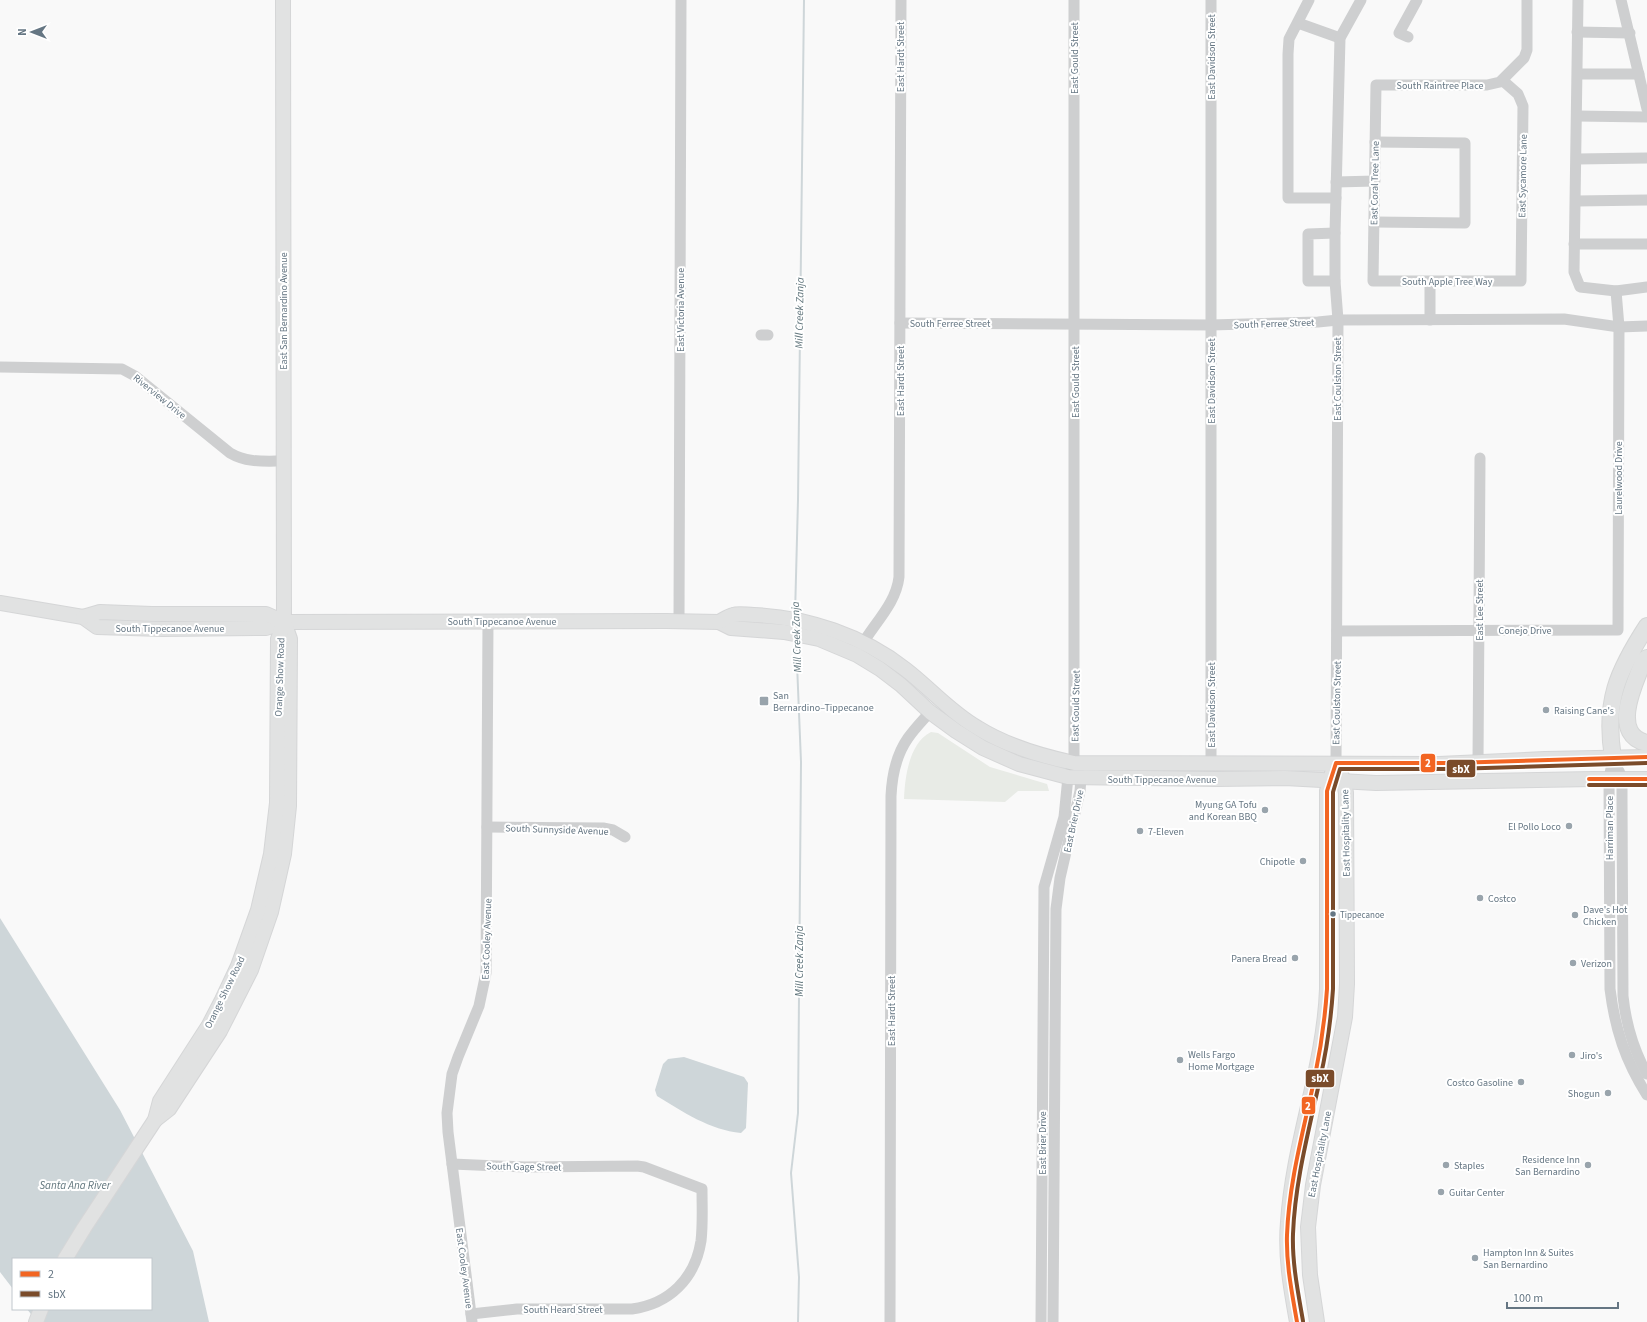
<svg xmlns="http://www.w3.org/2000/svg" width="1647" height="1322" viewBox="0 0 1647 1322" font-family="'Source Sans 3',sans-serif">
  <rect width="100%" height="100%" fill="#f9f9f9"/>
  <path fill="#e8ebe6" d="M931 732 938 733 990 767 1047 784 1049 791H1018L1005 802 904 799C905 777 909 743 931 732Z"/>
  <g fill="#ced6d9">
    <path d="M0 918 120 1110 193 1251 209 1322H37L27 1309H151V1259H13V1289L0 1272Z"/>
    <path d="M684 1057 744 1077 748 1083 746 1128 741 1133C710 1130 683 1112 657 1096L655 1090 663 1064 668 1059Z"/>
  </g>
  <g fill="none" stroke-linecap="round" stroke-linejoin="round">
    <g stroke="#ced6d9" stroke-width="2">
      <path d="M795 615 798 500 804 0"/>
      <path d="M796 639 801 762 798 1113 791 1173 799 1277 798 1322"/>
    </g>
    <defs>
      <g id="major">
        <path d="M0 603 83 617 97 627 162 629 266 628 284 622 666 621 719 622 731 628 784 632 819 639 857 655 880 669 901 685 930 712 956 731 983 748 1019 764 1068 777 1216 779 1285 778 1376 783 1593 779H1647"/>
        <path d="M83 617 100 612 152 614H266L284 622"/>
        <path d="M719 622C723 620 728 616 733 615 739 613 747 615 754 615 807 617 863 636 905 669 930 688 950 712 978 728 1007 746 1041 756 1074 763L1439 764 1545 759 1647 757"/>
        <path d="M155 1120 169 1109 220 1031 251 970 271 912 284 854 289 806 290 639 284 622"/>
        <path d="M65 1259 84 1228 155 1120 160 1101 209 1025 222 1000 238 966 258 910 271 854 277 803 278 639 284 622 283 0"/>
        <path d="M36 1322 41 1309"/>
        <path d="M1297 1322C1291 1289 1285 1256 1288 1222 1293 1143 1324 1068 1327 989V791L1332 773"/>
        <path d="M1317 1322 1310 1275 1308 1227 1313 1185 1345 1017 1347 984 1346 793 1344 782 1341 774"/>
      </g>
      <g id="highway">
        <path d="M1647 658 1644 660C1635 682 1609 735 1647 743"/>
        <path d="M1613 758C1604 702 1617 672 1647 626"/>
      </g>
    </defs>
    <use href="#major" stroke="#d5d6d7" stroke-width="16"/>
    <use href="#highway" stroke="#d5d6d6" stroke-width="18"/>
    <g stroke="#cecfd0" stroke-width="11">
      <path d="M1211 0V763"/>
      <path d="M1309 0 1289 39 1288 54V198H1336"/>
      <path d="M1621 0 1647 109"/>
      <path d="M1298 23 1340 38"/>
      <path d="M1577 32 1630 33"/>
      <path d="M1408 37 1399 33 1417 0"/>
      <path d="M1578 74H1639"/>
      <path d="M1502 80 1518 94 1523 106 1521 281H1373L1376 85H1487L1500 82 1524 58 1527 50V0"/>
      <path d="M1577 116 1647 117"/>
      <path d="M1577 159 1647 158"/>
      <path d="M1336 182 1375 181"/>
      <path d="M1576 201 1647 200"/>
      <path d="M1374 222 1465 223V143L1375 142"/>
      <path d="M1574 244H1647"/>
      <path d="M1335 281H1308V234L1335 233"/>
      <path d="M1430 282V320"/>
      <path d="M1616 291 1647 287"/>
      <path d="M900 323 1211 325 1318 322 1338 320 1564 319 1619 327 1647 326"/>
      <path d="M761 335H768"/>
      <path d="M0 367 122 369 135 376 230 453C247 463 265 461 284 461"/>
      <path d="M679 621 681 0"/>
      <path d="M1337 631 1618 630 1619 327 1616 291 1580 287 1574 272 1578 0"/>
      <path d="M859 650C872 625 896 605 899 577L901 0"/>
      <path d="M1613 758 1609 779 1610 989C1615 1029 1625 1060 1647 1095"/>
      <path d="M1478 762 1480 458"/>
      <path d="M1336 763 1338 320 1335 281V233L1340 38 1361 0"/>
      <path d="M1619 771 1622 779V800L1623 996C1626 1025 1633 1049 1647 1074"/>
      <path d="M487 827 603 828 613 830 625 837"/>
      <path d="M452 1164 525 1167 637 1166 644 1167 702 1189C702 1207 703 1224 701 1241 695 1279 669 1304 632 1309H517L471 1314"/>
      <path d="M472 1322 448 1132 447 1113 452 1074 458 1057 479 1006 486 973 488 621"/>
      <path d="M890 1322 891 796C892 775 896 755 908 738 915 728 923 720 930 712"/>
      <path d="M1041 1322 1044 887 1064 817 1068 777 1074 763V0"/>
      <path d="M1053 1322 1056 909 1060 878 1080 791 1081 778 1078 771"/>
    </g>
    <use href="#major" stroke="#e1e2e2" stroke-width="14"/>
    <use href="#highway" stroke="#e1e2e2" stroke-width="16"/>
    <defs>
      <g id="bus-1">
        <path d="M1589 779H1647"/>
        <path d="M1297 1322C1292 1293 1286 1264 1287 1235 1289 1181 1304 1129 1315 1076 1321 1047 1325 1018 1327 989V791L1336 763H1452L1647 757"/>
      </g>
      <g id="bus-2">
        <path d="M1589 785H1647"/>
        <path d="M1303 1321C1298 1292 1292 1263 1293 1234 1295 1181 1309 1130 1320 1079 1327 1049 1331 1019 1333 989V792L1340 769H1452L1647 763"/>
      </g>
    </defs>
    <use href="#bus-1" stroke="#fff" stroke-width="7"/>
    <use href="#bus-2" stroke="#fff" stroke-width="7"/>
    <use href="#bus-1" stroke="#f26522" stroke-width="4"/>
    <use href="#bus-2" stroke="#7a4b2a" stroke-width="4"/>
  </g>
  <g fill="#99a4ac" stroke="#fff" stroke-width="1.5">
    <rect x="759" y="696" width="10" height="10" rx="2"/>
    <circle cx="1546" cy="710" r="4"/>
    <circle cx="1265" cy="810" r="4"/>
    <circle cx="1569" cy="826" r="4"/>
    <circle cx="1140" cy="831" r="4"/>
    <circle cx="1303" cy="861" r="4"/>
    <circle cx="1480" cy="898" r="4"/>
    <circle cx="1575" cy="915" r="4"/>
    <circle cx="1295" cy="958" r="4"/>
    <circle cx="1573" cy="963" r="4"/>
    <circle cx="1572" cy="1055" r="4"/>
    <circle cx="1180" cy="1060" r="4"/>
    <circle cx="1521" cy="1082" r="4"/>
    <circle cx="1608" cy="1093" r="4"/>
    <circle cx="1446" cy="1165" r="4"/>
    <circle cx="1588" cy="1165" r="4"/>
    <circle cx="1441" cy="1192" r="4"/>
    <circle cx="1475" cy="1258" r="4"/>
  </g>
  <circle fill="#657683" stroke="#fff" stroke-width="1.5" cx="1333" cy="914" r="3.5"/>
  <g text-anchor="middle" stroke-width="4" stroke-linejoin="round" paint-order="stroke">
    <g font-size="9" fill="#657683" stroke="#fff" text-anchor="start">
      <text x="1340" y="918">Tippecanoe</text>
    </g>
    <g font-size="10" fill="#657683" stroke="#fff">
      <text transform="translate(900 57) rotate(-90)" y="4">East Hardt Street</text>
      <text transform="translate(1211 57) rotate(-90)" y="4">East Davidson Street</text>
      <text transform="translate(1074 58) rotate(-90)" y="4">East Gould Street</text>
      <text x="1440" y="89">South Raintree Place</text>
      <text transform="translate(1522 176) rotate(-89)" y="4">East Sycamore Lane</text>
      <text transform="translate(1374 183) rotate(-89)" y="4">East Coral Tree Lane</text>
      <text x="1447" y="285">South Apple Tree Way</text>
      <text transform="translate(680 310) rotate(-90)" y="4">East Victoria Avenue</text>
      <text transform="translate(283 311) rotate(-90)" y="4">East San Bernardino Avenue</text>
      <text x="950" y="327">South Ferree Street</text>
      <text transform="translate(1274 323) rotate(-2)" y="4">South Ferree Street</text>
      <text transform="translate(1337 379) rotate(-90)" y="4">East Coulston Street</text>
      <text transform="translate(900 381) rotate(-90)" y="4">East Hardt Street</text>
      <text transform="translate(1211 381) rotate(-90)" y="4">East Davidson Street</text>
      <text transform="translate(1075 382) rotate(-90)" y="4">East Gould Street</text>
      <text transform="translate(160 396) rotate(39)" y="4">Riverview Drive</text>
      <text transform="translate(1618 478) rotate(-90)" y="4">Laurelwood Drive</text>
      <text transform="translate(1479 610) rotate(-90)" y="4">East Lee Street</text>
      <text x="502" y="625">South Tippecanoe Avenue</text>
      <text x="170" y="632">South Tippecanoe Avenue</text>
      <text x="1525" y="634">Conejo Drive</text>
      <text transform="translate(279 677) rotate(-88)" y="4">Orange Show Road</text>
      <text transform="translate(1336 703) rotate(-89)" y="4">East Coulston Street</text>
      <text transform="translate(1211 705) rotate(-90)" y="4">East Davidson Street</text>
      <text transform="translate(1075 706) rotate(-89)" y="4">East Gould Street</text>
      <text x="1162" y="783">South Tippecanoe Avenue</text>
      <text transform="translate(1073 821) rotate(-78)" y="4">East Brier Drive</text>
      <text transform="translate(1609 828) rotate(-90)" y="4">Harriman Place</text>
      <text transform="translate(557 829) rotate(2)" y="4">South Sunnyside Avenue</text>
      <text transform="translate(1345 833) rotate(-91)" y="4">East Hospitality Lane</text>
      <text transform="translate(486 939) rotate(-88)" y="4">East Cooley Avenue</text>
      <text transform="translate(224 992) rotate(-64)" y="4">Orange Show Road</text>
      <text transform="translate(891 1011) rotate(-90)" y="4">East Hardt Street</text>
      <text transform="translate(1042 1143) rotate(-90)" y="4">East Brier Drive</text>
      <text transform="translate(1319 1154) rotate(-79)" y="4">East Hospitality Lane</text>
      <text transform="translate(524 1166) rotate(1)" y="4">South Gage Street</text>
      <text transform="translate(465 1268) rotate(83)" y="4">East Cooley Avenue</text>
      <text x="563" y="1313">South Heard Street</text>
    </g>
    <g font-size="10" fill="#657683" stroke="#fff" text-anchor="start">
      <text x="773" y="699">San<tspan x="773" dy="12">Bernardino–Tippecanoe</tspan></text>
      <text x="1554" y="714">Raising Cane's</text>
      <text x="1257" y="808" text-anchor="end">Myung GA Tofu<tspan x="1257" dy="12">and Korean BBQ</tspan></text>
      <text x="1561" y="830" text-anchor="end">El Pollo Loco</text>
      <text x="1148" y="835">7-Eleven</text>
      <text x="1295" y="865" text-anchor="end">Chipotle</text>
      <text x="1488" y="902">Costco</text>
      <text x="1583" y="913">Dave's Hot<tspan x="1583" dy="12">Chicken</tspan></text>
      <text x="1287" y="962" text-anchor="end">Panera Bread</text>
      <text x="1581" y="967">Verizon</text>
      <text x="1188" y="1058">Wells Fargo<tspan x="1188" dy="12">Home Mortgage</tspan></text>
      <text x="1580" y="1059">Jiro's</text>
      <text x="1513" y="1086" text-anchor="end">Costco Gasoline</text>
      <text x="1600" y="1097" text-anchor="end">Shogun</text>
      <text x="1580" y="1163" text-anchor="end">Residence Inn<tspan x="1580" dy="12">San Bernardino</tspan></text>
      <text x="1454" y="1169">Staples</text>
      <text x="1449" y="1196">Guitar Center</text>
      <text x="1483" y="1256">Hampton Inn &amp; Suites<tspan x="1483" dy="12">San Bernardino</tspan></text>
    </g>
    <g font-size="11" font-style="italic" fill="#60757c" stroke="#fff">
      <text transform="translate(799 313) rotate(-89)" y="4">Mill Creek Zanja</text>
      <text transform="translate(796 637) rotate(-92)" y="4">Mill Creek Zanja</text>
      <text transform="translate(799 961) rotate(-90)" y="4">Mill Creek Zanja</text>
      <text x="75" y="1189">Santa Ana River</text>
    </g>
  </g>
  <g stroke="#fff" stroke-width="1.5">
    <rect x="1420" y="753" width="16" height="20" rx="4" fill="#f26522"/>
    <rect x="1446" y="759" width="30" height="19" rx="4" fill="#7a4b2a"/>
    <rect x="1305" y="1069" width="30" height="19" rx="4" fill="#7a4b2a"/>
    <rect x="1301" y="1096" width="15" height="19" rx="4" fill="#f26522"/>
  </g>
  <g font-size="11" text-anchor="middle" font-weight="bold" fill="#fff">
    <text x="1428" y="767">2</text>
    <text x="1461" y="773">sbX</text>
    <text x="1320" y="1082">sbX</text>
    <text x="1308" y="1110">2</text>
  </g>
  <rect x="12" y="1258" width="140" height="52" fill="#ffffff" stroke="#c1c8cd"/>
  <rect x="20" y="1271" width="20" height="6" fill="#f26522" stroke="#c1c8cd"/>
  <text x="48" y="1278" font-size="12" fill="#657683">2</text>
  <rect x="20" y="1291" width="20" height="6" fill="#7a4b2a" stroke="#c1c8cd"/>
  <text x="48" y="1298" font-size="12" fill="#657683">sbX</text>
  <g transform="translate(32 32) rotate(270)" stroke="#ffffff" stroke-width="3" paint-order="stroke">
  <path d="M0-3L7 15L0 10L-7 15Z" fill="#657683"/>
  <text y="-6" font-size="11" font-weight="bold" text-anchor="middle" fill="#657683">N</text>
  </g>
  <path d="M1507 1302v6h111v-6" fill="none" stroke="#657683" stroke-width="2"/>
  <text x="1513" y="1302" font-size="12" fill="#657683" stroke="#ffffff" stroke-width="3" paint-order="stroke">100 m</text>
</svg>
